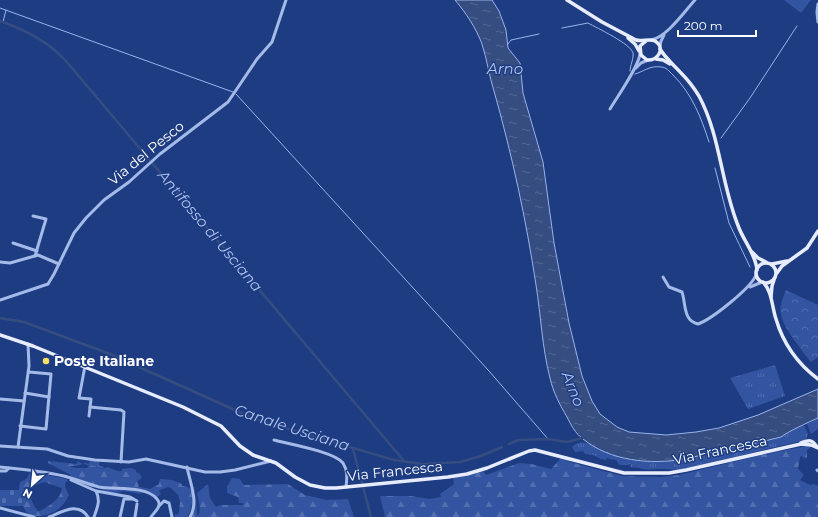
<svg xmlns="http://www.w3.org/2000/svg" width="818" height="517" viewBox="0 0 818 517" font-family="Montserrat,sans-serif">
  <defs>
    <pattern id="grass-tufts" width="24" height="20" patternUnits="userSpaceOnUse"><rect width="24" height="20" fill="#3254a1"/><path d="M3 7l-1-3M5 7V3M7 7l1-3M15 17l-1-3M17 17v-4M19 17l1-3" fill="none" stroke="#516eaf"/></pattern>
    <pattern id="forest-firs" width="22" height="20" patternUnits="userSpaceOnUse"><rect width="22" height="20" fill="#3254a1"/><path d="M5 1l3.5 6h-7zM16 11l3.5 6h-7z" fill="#516eaf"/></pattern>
    <pattern id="cemetery-stones" width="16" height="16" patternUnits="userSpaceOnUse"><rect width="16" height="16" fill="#3254a1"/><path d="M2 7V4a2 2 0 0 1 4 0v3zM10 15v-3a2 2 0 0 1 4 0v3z" fill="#516eaf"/></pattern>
    <pattern id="park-crowns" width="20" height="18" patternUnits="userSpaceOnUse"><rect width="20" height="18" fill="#3254a1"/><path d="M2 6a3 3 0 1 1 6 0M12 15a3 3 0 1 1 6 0" fill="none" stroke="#516eaf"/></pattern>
    <pattern id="water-ripples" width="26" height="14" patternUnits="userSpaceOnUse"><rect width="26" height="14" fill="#364d81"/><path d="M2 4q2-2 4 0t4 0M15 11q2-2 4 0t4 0" fill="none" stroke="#546894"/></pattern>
  </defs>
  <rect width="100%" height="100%" fill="#1e3c82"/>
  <g fill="url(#grass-tufts)">
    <path d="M775 365 785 396 748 409 730 378Z"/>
    <path d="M818 418V429L811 434 807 424Z"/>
    <path d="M804 425 808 434 806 439 802 441 678 470C672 470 667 469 662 469 653 469 648 471 639 468 636 467 633 468 630 467L631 464 627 465H619L617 461 614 459 613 460 607 458 606 460 601 459 593 455 585 454 583 451 575 452 572 447C581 437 594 446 603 451L708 453 720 450 725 451 731 447 744 446 781 437C787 432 796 429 804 425Z"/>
    <path d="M90 461 100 462 98 465 104 467 103 469 92 466V467L84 464V462L88 464Z"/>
  </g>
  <g fill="url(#forest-firs)" fill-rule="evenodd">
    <path d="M807 446 811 447 807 450V458L805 459 802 456 800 457 798 469 804 475 800 480 810 485 814 484 818 487V517H385L380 496H411L430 499 441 497 440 494 454 484 453 478 483 471 486 475 519 463 531 464 551 469 561 458 574 463 622 476 660 477 679 475 765 454Z"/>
    <path d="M48 461 76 464 78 461 83 464 77 466H68L76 468H87L89 465 91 466V465L102 469 108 467C113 469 117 472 122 471V469L131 468 136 470V472L140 474 142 478 137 481 139 487H141L150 489 159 484 160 479 172 480 182 484V486C185 486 187 486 189 488 196 492 191 512 187 517H175V514L177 515 179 513 180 501 178 495 171 488 168 487 160 490 159 491 161 494 157 497 143 491 141 494 124 491 115 493 102 491 103 489 70 476 71 475 48 463Z"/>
    <path d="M30 472 63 478 68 480C62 485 67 491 69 495 63 509 50 517 34 516 29 514 25 512 23 506 22 502 22 495 22 490H19C20 477 21 484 27 478 28 476 29 474 30 472ZM44 482 62 488C61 499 49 506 40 511H38L34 506 27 488 28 487H31Z"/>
    <path d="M232 478 240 479 243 484 245 485 288 484 305 495 327 500 348 499 354 517H191L194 509 196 495 197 514 198 516C202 509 198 500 197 493L208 484 210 498 216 507 220 505H243V503H239L238 497 227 493V487Z"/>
  </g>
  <path fill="url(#cemetery-stones)" d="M0 490H22L23 506H0Z"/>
  <path fill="url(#park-crowns)" d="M786 290 818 305V357L811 362C803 352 782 326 781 314 779 305 783 298 786 290Z"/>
  <path fill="#3254a1" d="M784 0H811L801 13Z"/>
  <path fill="url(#water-ripples)" stroke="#98b3eb" d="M455 0H492L499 11 506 30 508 48 520 63 523 93 543 162 554 243 569 323 582 376 592 401 600 414 617 427 629 432 666 435 696 432 719 428 758 415 818 389V418C809 422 787 432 781 437L744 446 731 447 725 451 719 450C708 453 696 457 684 459 651 465 610 461 583 439 575 433 571 425 567 417 560 405 553 392 550 378 542 347 541 316 536 285 526 219 512 155 494 91 489 76 487 59 482 44 476 28 466 13 455 0Z"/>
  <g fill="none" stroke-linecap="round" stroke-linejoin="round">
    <g stroke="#98b3eb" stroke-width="1">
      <path d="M0 8 233 92"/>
      <path d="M3 22 6 10"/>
      <path d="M562 28 588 23C597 28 631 44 633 53 634 58 630 66 630 71"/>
      <path d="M508 44 511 40 539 34"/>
      <path d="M635 74C643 72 650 65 661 67 666 67 669 71 673 75 692 94 701 117 709 142"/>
      <path d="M236 94 489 371 548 439"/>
      <path d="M721 138 750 98 797 26"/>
      <path d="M715 168 729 223 750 267"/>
    </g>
    <g stroke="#364d81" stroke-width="2.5">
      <path d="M0 21C27 31 46 40 66 61L404 461"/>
      <path d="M0 318 24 322 110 354 255 419 394 460 422 464 460 462 481 456 502 447"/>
      <path d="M509 444 518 440 548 439 567 442 582 438 583 437"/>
      <path d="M353 449 371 517"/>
    </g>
    <g stroke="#a4bae9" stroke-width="3">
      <path d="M818 4 817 12 818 22"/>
      <path d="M651 40C667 37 684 12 695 0"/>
      <path d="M660 46 661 41 664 35"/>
      <path d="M636 68 641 63 648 60"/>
      <path d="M610 109C617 97 640 65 640 53"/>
      <path d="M33 216 46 219 35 256"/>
      <path d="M13 243 37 251"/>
      <path d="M0 262 10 263 38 255 59 264"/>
      <path d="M663 277 669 287 682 292C686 304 683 321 698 324 712 319 751 288 756 275"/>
      <path d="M750 287 762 282"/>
      <path d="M0 300 48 284 54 274 74 233 86 218 104 200 129 182 160 154 228 102 257 59 272 42 286 0"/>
      <path d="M85 366 79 398 91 399 89 416"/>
      <path d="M25 393 49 397"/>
      <path d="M0 399 24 401"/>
      <path d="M90 407 121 410 124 412 121 462"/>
      <path d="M20 426 46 429 51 374 29 372"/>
      <path d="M274 440C289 444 335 452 343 463 348 471 347 478 346 487"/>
      <path d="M0 446 47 449 68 456 95 460 129 462 146 459 205 472H220L235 470 271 461"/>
      <path d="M18 447 29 366 28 344"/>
      <path d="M0 467C21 469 43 471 64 476 76 479 87 484 99 487 114 490 146 485 157 499 163 506 155 511 151 517"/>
      <path d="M187 467C190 483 199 502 190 517"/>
      <path d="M817 470 818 471"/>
      <path d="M0 471H6L9 468"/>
      <path d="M71 480 96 491 130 497 137 501"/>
      <path d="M159 506 164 501 169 503 172 517"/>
      <path d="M0 508 34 517"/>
      <path d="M49 517C62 512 78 501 88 517"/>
      <path d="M94 517C97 508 101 501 96 491"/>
      <path d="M120 517 124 499H133"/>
      <path d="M135 517 137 504"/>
    </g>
    <g stroke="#e7edfe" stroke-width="3.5">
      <path d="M567 0 602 22 636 40C642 42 649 38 655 41 666 48 658 61 647 60L641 55 640 46 646 41"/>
      <path d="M628 38 635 44 639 51"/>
      <path d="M660 49C666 59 675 66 682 74 689 81 694 88 699 96 721 137 721 186 739 228 744 241 756 255 757 270"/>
      <path d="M656 59 663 60 670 64"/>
      <path d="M752 252 758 258 766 262"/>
      <circle cx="766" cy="273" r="10"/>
      <path d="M772 264 787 261"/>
      <path d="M777 273 782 266 807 248 818 231"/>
      <path d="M763 282C772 291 772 307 776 319 783 343 798 364 818 379"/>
      <path d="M771 297 772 286 774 280"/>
      <path d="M0 335 33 346 183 407 221 426 240 446 253 455 276 463 295 477 310 485 325 488H336L448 477 467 474 487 468 529 451 535 450 624 473H669L686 470 801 444 811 445 818 448"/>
      <path d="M801 443C809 440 812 439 817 447"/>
    </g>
  </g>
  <circle fill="#f8e163" stroke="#1e3c82" stroke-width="1.5" cx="46" cy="361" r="4"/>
  <g text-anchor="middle" stroke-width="3" stroke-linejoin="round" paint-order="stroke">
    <g font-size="14" fill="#fff" stroke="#1e3c82">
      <text transform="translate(146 153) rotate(-39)" y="5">Via del Pesco</text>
      <text transform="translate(720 450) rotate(-12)" y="5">Via Francesca</text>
      <text transform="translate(395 471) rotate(-6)" y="5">Via Francesca</text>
    </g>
    <g font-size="14" font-weight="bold" fill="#fff" stroke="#1e3c82" text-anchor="start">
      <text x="54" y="366">Poste Italiane</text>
    </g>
    <g font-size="15" font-style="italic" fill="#b0c4f1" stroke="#1e3c82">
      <text x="505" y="74">Arno</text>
      <text transform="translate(210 231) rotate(50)" y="5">Antifosso di Usciana</text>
      <text transform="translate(573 389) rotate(68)" y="5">Arno</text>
      <text transform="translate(292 428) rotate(18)" y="5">Canale Usciana</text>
    </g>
  </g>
  <g transform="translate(32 485) rotate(207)" stroke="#1e3c82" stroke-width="3" paint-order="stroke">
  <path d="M0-3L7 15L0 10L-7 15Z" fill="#ffffff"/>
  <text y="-6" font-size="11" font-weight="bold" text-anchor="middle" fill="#ffffff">N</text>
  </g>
  <path d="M678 30v6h78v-6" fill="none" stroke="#ffffff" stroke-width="2"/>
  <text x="684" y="30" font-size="12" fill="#ffffff" stroke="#1e3c82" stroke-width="3" paint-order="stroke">200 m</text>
</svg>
